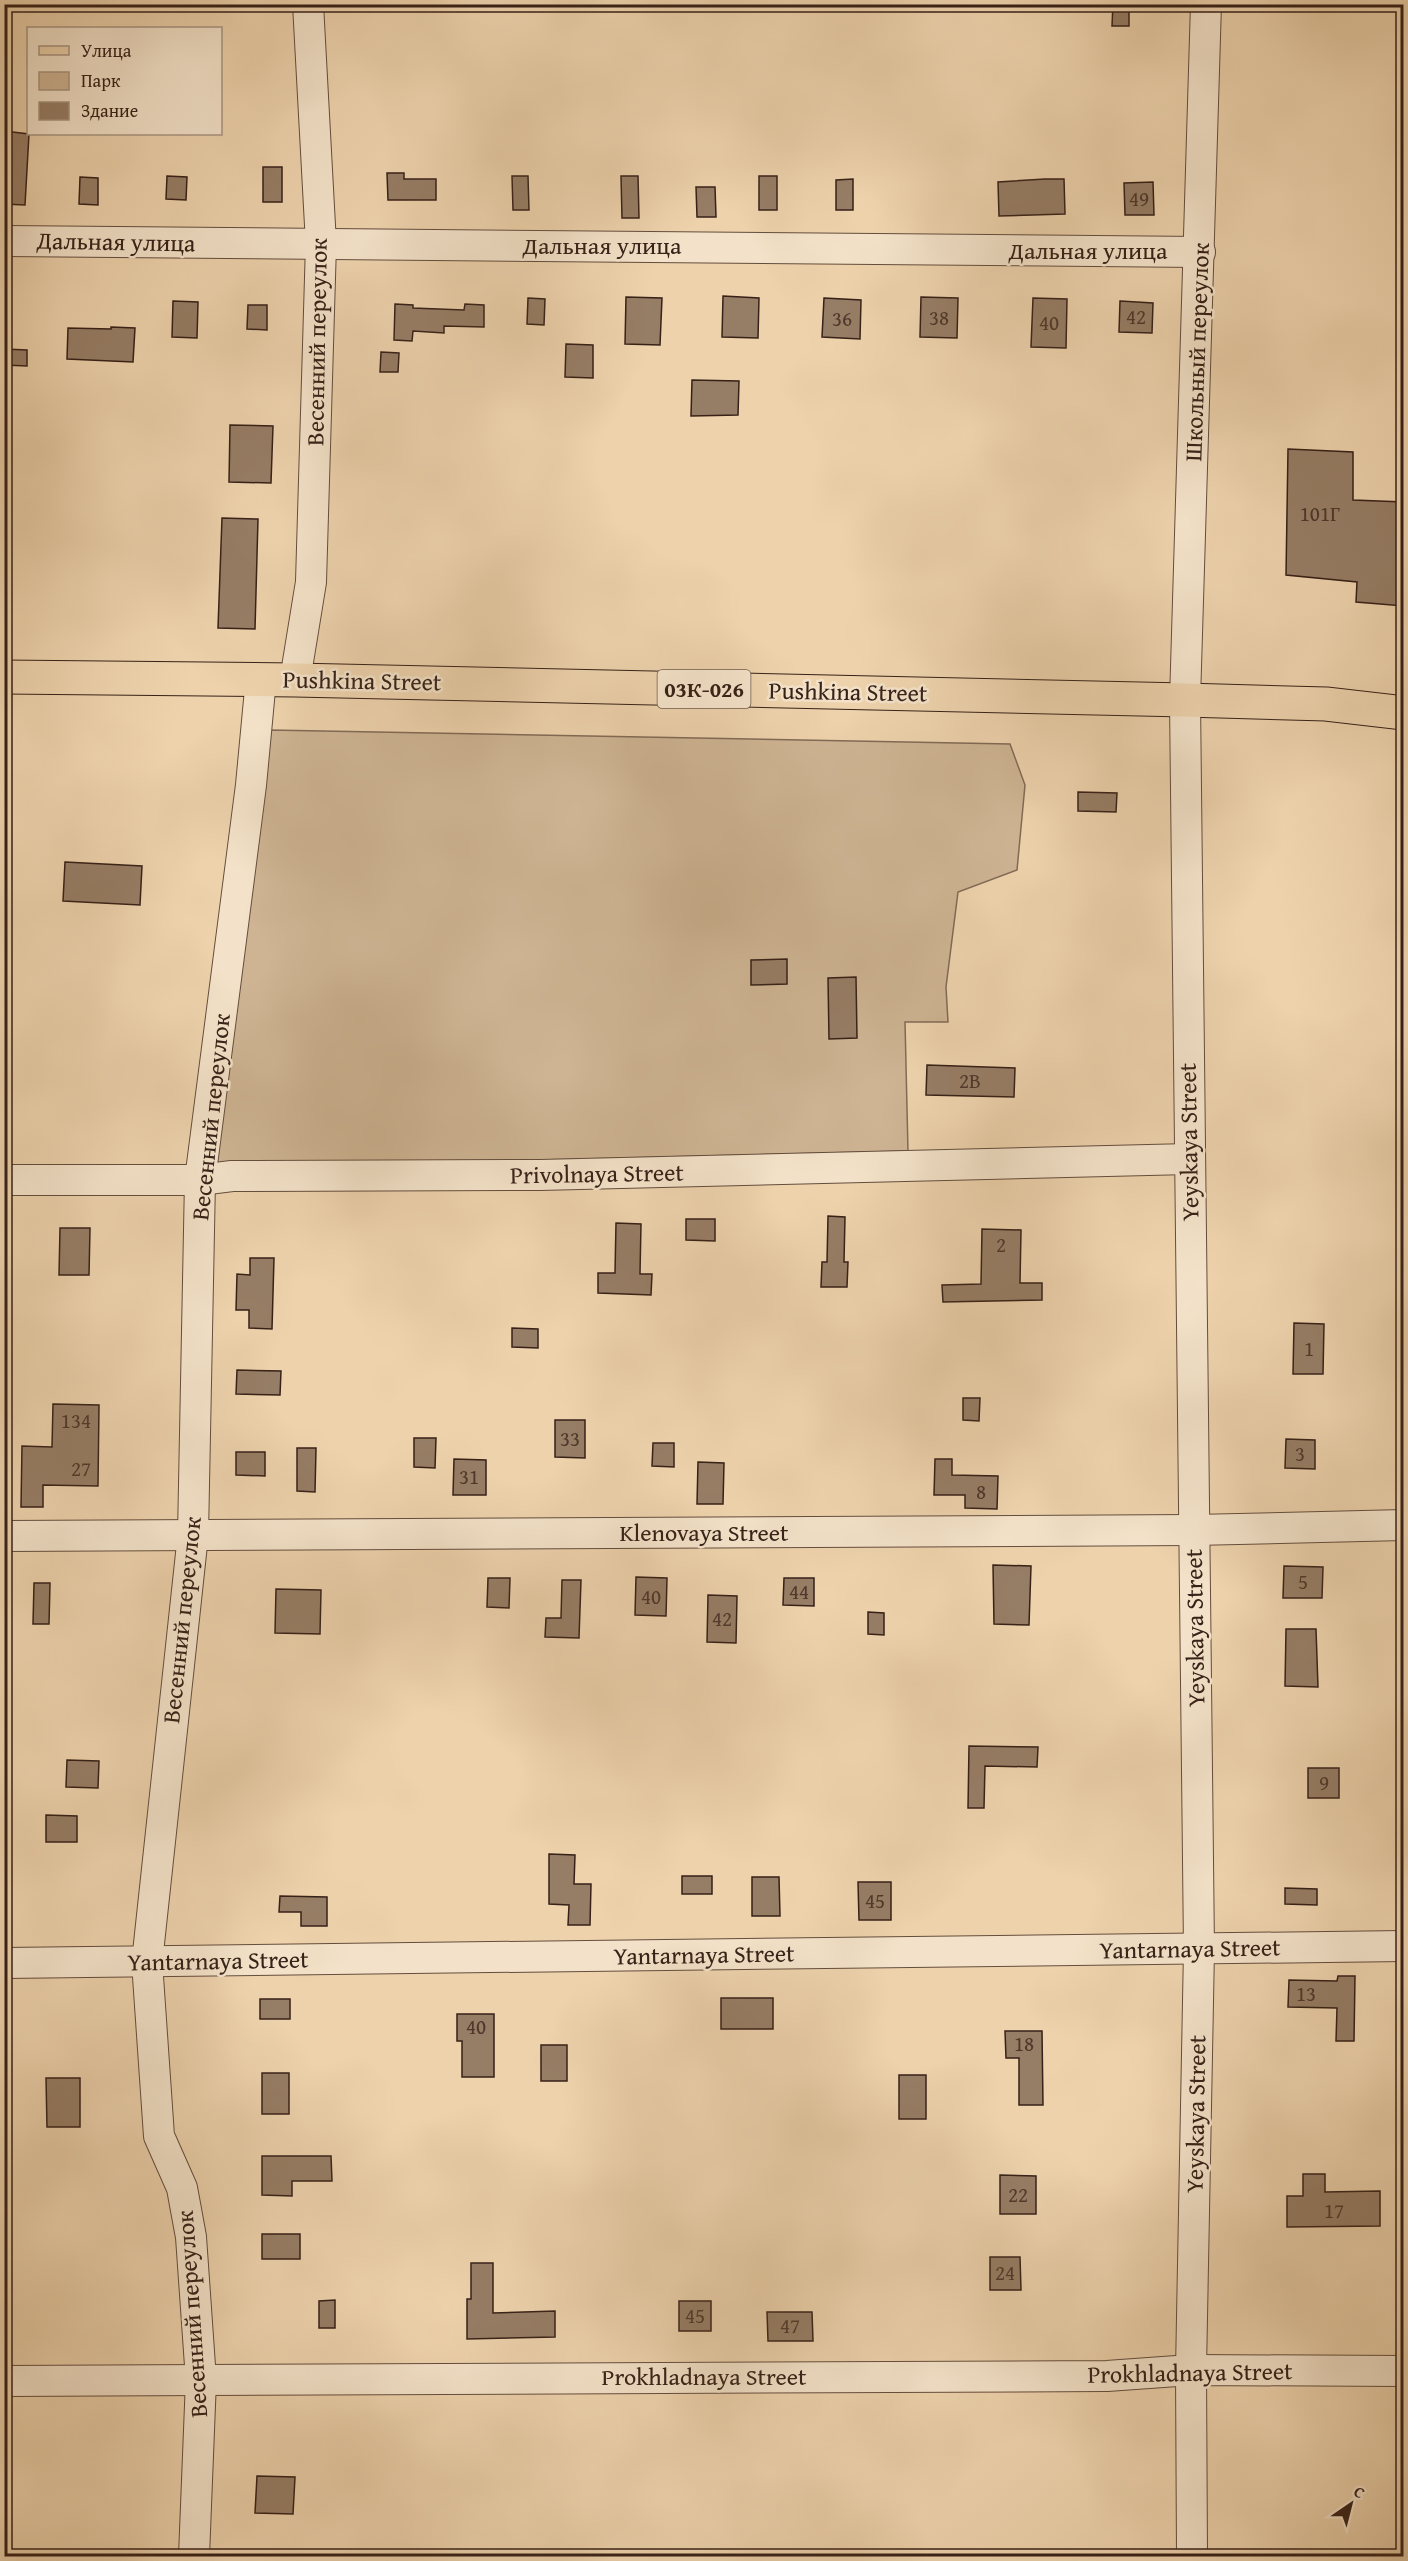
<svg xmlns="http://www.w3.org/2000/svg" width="1408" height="2561" viewBox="0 0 1408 2561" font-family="'Gentium Book Plus',serif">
  <rect width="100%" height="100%" fill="#edd2ac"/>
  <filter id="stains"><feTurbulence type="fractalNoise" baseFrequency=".00333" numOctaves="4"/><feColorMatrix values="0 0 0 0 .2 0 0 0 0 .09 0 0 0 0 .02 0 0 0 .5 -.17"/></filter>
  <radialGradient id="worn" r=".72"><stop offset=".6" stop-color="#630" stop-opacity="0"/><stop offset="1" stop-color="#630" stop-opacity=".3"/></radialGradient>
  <path fill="#ceb493" stroke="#826a56" stroke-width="1.5" d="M269 730 1010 744 1025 785 1017 870 958 892 946 987 948 1022H905L908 1151 217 1168 210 1160Z"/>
  <g fill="#967d65" stroke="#372118" stroke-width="1.5">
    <path d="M1113 4H1129V26H1112Z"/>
    <path d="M4 131 29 134 25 205 4 204Z"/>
    <rect x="263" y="167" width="19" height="35"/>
    <path d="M387 173H404V179H436V200H388Z"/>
    <path d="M167 176 187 177 186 200 166 199Z"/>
    <path d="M512 176H528L529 210H513Z"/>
    <path d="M621 176H638L639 218H622Z"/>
    <rect x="759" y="176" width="18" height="34"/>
    <path d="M80 177 98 178V205L79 204Z"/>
    <path d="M853 179V210H836V180Z"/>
    <path d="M1045 179H1064L1065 214 999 216 998 182Z"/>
    <path d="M1153 182 1154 215H1125L1124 183Z"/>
    <path d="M696 187H715L716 217H697Z"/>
    <path d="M723 296 759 298 758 338 722 337Z"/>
    <path d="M626 297 662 298 660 345 625 344Z"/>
    <path d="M921 297 958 298 957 338 920 337Z"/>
    <path d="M528 298 545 299 544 325 527 324Z"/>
    <path d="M824 298 861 300 860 339 822 337Z"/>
    <path d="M1033 298 1067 299 1066 348 1031 347Z"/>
    <path d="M173 301 198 302 197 338 172 337Z"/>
    <path d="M1120 301 1153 303 1152 333 1119 332Z"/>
    <path d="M395 304 413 305V308L464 310 465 304 484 305V327L444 326V333L413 331 412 341 394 340Z"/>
    <path d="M248 305H267V330L247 329Z"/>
    <path d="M111 327 135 328 133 362 67 359 68 328 111 329Z"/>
    <path d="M566 344 593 345V378L565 377Z"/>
    <path d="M4 349 27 350V366L4 365Z"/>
    <path d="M381 352 399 353 398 372H380Z"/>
    <path d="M692 380 739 381 738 415 691 416Z"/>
    <path d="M230 425 273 426 271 483 229 482Z"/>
    <path d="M1288 449 1353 452V500L1404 502V606L1356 602 1357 582 1286 575Z"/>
    <path d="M222 518 258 519 255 629 218 628Z"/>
    <path d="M1078 792 1117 793 1116 812 1078 811Z"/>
    <path d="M65 862 142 866 140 905 63 901Z"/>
    <path d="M787 959V984L751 985V960Z"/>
    <path d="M856 977 857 1038 829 1039 828 978Z"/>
    <path d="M927 1065 1015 1068 1014 1097 926 1095Z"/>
    <path d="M828 1216 845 1217 844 1262H848L847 1287H821L822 1262H827Z"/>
    <path d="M686 1219H715V1241L686 1240Z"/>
    <path d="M616 1223 641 1224 640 1274H652L651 1295 598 1293V1273H615Z"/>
    <path d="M60 1228H90L89 1275H59Z"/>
    <path d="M982 1229 1021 1230 1020 1283H1042V1300L943 1302 942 1285 981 1284Z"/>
    <path d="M250 1258H274L272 1329 249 1328V1310H236L237 1274 250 1275Z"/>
    <path d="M1294 1323 1324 1324 1323 1374H1293Z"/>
    <path d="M512 1328 538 1329V1348L512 1347Z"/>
    <path d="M237 1370 281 1371 280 1395 236 1394Z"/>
    <path d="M963 1398H980L979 1421 963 1420Z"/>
    <path d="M53 1404 99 1405 98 1486 43 1485V1507H21L22 1446 52 1447Z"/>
    <path d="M555 1420H585V1458L555 1457Z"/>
    <path d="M414 1438H436L435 1468 414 1467Z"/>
    <path d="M1286 1439 1315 1440V1469L1285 1468Z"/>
    <path d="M653 1443H674V1467L652 1466Z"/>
    <path d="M297 1448H316L315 1492 297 1491Z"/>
    <path d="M236 1452H265V1476L236 1475Z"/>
    <path d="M454 1459 486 1460V1495H453Z"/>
    <path d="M935 1459H952V1475L998 1476 997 1509 965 1508V1495H934Z"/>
    <path d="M698 1462 724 1463 723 1504H697Z"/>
    <path d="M993 1565 1031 1566 1029 1625 994 1624Z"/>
    <path d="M1284 1566 1323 1567 1322 1598H1283Z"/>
    <path d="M636 1577 667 1578 666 1616 635 1615Z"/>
    <path d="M488 1578H510L509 1608 487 1607Z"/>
    <path d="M784 1578H814V1606L783 1605Z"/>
    <path d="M562 1580H581L579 1638 545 1637 546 1618H561Z"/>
    <path d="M34 1583H50L49 1624H33Z"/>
    <path d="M276 1589 321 1590 320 1634 275 1633Z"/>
    <path d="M708 1595 737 1596 736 1643 707 1642Z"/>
    <path d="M868 1612 884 1613V1635L868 1634Z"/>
    <path d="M1286 1629H1316L1318 1687 1285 1686Z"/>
    <path d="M969 1746 1038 1747 1037 1767 985 1766 984 1808H968Z"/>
    <path d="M67 1760 99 1761 98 1788 66 1787Z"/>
    <rect x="1308" y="1768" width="31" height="30"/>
    <path d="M46 1815 77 1816V1842H46Z"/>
    <path d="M549 1854 575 1855 574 1884H591L590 1925H568L569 1905 549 1904Z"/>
    <rect x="682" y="1876" width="30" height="18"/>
    <path d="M752 1877H779L780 1916H752Z"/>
    <path d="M858 1882H891V1920H859Z"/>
    <path d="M1285 1888 1317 1889V1905L1285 1904Z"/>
    <path d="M280 1896 327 1897V1926H301V1912H279Z"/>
    <path d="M1338 1976H1355L1354 2041H1336L1337 2008 1288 2007 1289 1980 1337 1981Z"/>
    <rect x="721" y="1998" width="52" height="31"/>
    <rect x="260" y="1999" width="30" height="20"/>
    <path d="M457 2014H494V2077H462V2041H457Z"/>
    <path d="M1005 2031H1042L1043 2105H1019V2058H1006Z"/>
    <rect x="541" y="2045" width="26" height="36"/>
    <rect x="262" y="2073" width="27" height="41"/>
    <rect x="899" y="2075" width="27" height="44"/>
    <path d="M46 2078H80V2127H47Z"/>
    <path d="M262 2156H331L332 2181H292V2196L262 2195Z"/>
    <path d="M1303 2174H1325V2192L1380 2191V2226L1287 2227V2196H1303Z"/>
    <path d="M1000 2175 1036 2176V2214H1000Z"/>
    <rect x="262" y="2234" width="38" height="25"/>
    <path d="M990 2257H1020L1021 2290H990Z"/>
    <path d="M471 2263H493V2313L555 2311V2337L467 2339V2299H471Z"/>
    <path d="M335 2300V2328H319V2301Z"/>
    <rect x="679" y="2301" width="32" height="30"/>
    <path d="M767 2312H812L813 2341H768Z"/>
    <path d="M257 2476 295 2477 293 2514 255 2513Z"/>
  </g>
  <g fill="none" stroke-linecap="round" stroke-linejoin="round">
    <defs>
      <g id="minor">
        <path d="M4 241 1200 252"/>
        <path d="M295 680 311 582 321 244 308 4"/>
        <path d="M4 1180H200L232 1176 540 1175 1189 1159"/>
        <path d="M4 1536 1194 1530 1404 1525"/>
        <path d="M4 1963 1404 1946"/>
        <path d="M4 2381 1107 2376 1191 2370 1404 2371"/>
        <path d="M194 2556 201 2380 191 2237 182 2188 159 2136 147 1962 193 1535 200 1180 251 785 261 679"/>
        <path d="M1192 2556 1191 2370 1199 1949 1185 700 1206 4"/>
      </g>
      <path id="major" d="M4 677 295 680 1185 700 1326 704 1404 713"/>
    </defs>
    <use href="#minor" stroke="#644d3d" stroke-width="32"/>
    <use href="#major" stroke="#372118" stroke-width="35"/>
    <use href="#minor" stroke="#f3e2c9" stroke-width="30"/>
    <use href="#major" stroke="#edd2ac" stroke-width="33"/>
  </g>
  <g text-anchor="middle" stroke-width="5" stroke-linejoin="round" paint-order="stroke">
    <g font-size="21" fill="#4f382b">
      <text x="1139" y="206">49</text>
      <text x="1136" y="324">42</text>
      <text x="939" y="325">38</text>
      <text x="842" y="326">36</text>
      <text x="1049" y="330">40</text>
      <text x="1320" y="521">101Г</text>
      <text x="970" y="1088">2В</text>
      <text x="1001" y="1252">2</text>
      <text x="1309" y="1356">1</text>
      <text x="76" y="1428">134</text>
      <text x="570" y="1446">33</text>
      <text x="1300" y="1461">3</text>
      <text x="81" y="1476">27</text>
      <text x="469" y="1484">31</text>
      <text x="981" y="1499">8</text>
      <text x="1303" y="1589">5</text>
      <text x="799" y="1599">44</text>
      <text x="651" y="1604">40</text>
      <text x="722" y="1626">42</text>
      <text x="1324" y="1790">9</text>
      <text x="875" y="1908">45</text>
      <text x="1306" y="2001">13</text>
      <text x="476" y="2034">40</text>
      <text x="1024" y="2051">18</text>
      <text x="1018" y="2202">22</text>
      <text x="1334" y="2218">17</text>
      <text x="1005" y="2280">24</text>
      <text x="695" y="2323">45</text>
      <text x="790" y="2333">47</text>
    </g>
    <rect fill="#f3e2c9" stroke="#6f5b4d" stroke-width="1.5" x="657.5" y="670" width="93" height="38" rx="4.5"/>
    <g font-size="22" font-weight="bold" fill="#372118">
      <text x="704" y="697">03К-026</text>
    </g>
    <g font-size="24" fill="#372118" stroke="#f3e2c9">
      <text transform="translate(116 242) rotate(1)" y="8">Дальная улица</text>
      <text x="602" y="254">Дальная улица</text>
      <text x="1088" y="259">Дальная улица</text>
      <text transform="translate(317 342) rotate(-89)" y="8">Весенний переулок</text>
      <text transform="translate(1197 352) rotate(-88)" y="8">Школьный переулок</text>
      <text transform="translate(362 681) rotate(1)" y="8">Pushkina Street</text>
      <text transform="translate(848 692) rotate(1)" y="8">Pushkina Street</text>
      <text transform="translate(211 1117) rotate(-84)" y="8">Весенний переулок</text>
      <text transform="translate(1189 1142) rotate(-91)" y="8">Yeyskaya Street</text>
      <text transform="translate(597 1174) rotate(-1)" y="8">Privolnaya Street</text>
      <text x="704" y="1541">Klenovaya Street</text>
      <text transform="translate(182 1620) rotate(-84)" y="8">Весенний переулок</text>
      <text transform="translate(1195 1628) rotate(-91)" y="8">Yeyskaya Street</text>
      <text transform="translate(1190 1949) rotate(-1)" y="8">Yantarnaya Street</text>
      <text transform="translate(704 1955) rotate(-1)" y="8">Yantarnaya Street</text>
      <text transform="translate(218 1961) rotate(-1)" y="8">Yantarnaya Street</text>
      <text transform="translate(1196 2114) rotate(-89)" y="8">Yeyskaya Street</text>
      <text transform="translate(192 2314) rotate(-94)" y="8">Весенний переулок</text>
      <text transform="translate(1190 2373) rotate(-1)" y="8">Prokhladnaya Street</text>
      <text x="704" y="2385">Prokhladnaya Street</text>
    </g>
  </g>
  <rect width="1408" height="2561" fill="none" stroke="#edd2ac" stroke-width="24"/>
  <rect x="6" y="6" width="1396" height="2549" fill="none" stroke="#372118" stroke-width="3"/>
  <rect x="12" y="12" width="1384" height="2537" fill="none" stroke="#372118" stroke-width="1.5"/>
  <rect x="27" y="27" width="195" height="108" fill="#f3e2c9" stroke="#a89582" stroke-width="1.5"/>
  <rect x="39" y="46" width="30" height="9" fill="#edd2ac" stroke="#a89582" stroke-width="1.5"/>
  <text x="81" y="57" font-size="18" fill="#372118">Улица</text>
  <rect x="39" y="72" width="30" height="18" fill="#ceb493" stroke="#a89582" stroke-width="1.5"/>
  <text x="81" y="87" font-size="18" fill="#372118">Парк</text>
  <rect x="39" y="102" width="30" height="18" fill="#967d65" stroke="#a89582" stroke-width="1.5"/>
  <text x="81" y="117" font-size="18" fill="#372118">Здание</text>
  <g transform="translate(1351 2504) rotate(35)" stroke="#f3e2c9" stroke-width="4.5" paint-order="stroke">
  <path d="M0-4.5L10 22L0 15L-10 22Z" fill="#372118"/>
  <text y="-9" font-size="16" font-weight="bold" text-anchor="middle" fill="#372118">С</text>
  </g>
  <rect width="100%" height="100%" filter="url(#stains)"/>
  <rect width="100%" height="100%" fill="url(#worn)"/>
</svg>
